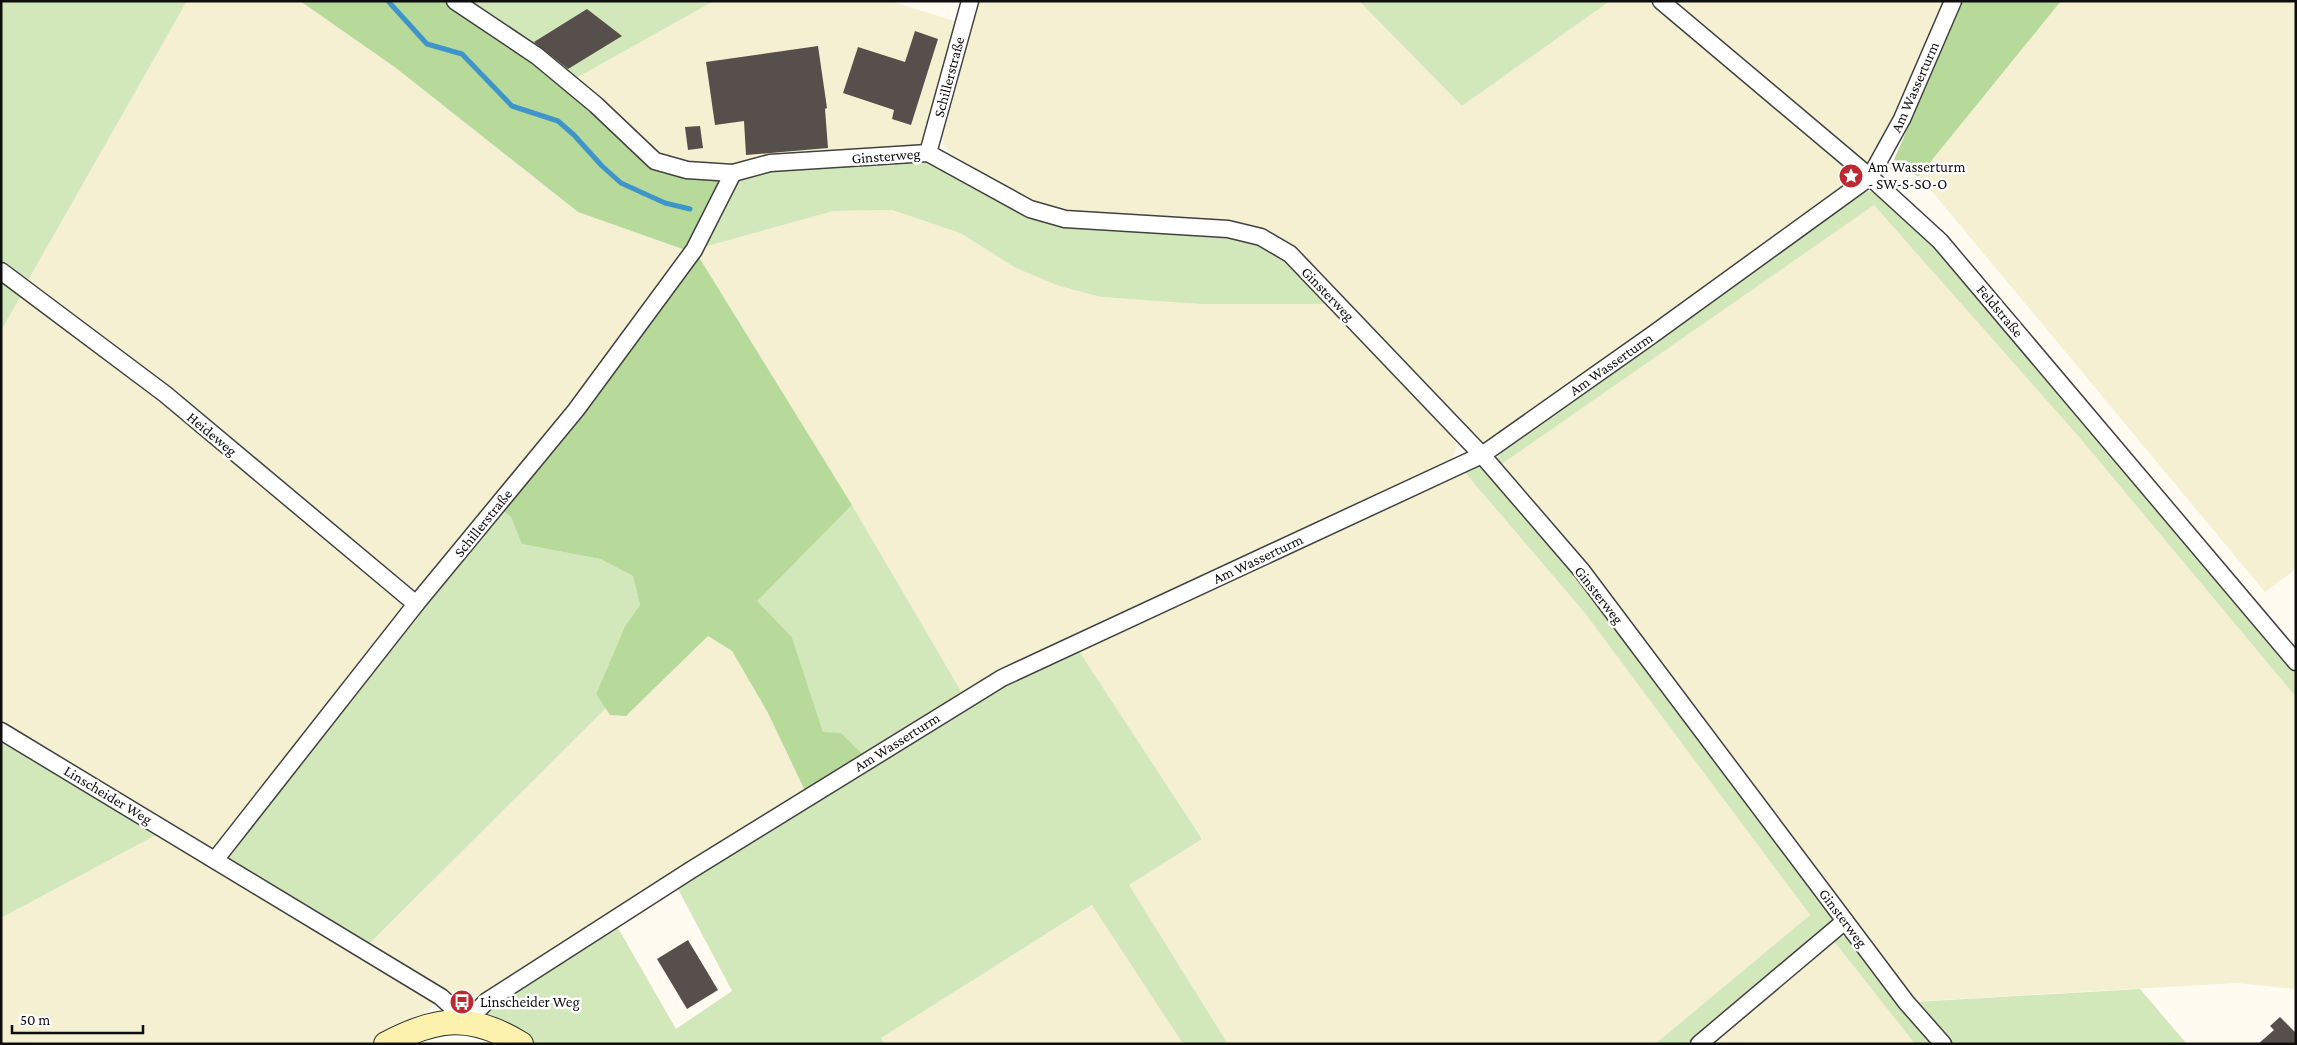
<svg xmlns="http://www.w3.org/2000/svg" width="2297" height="1045" viewBox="0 0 2297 1045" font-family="'Crimson Pro',serif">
  <rect width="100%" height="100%" fill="#fffbf0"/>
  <g fill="#f4f0d1">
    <path d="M187 1H300L396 68 578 212 688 251 571 409 416 598 26 284Z"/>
    <path d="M714 1H890L961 23 927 150 735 170 657 159 571 81Z"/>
    <path d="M979 1H1359L1462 106 1610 1H1654L1844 163 1848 170 1849 178 1846 187 1497 438 1482 443 1470 438 1290 249 1068 214 1032 202 952 155 943 144V135Z"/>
    <path d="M1661 1H1945L1875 155 1867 162 1862 161Z"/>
    <path d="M2061 1H2296V569L2265 592 1919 176Z"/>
    <path d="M1874 204 2079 437 2296 697V989L2237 983 1906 1002 1499 466Z"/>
    <path d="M892 210 960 233 1016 268 1059 286 1101 297 1200 304H1331L1448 430 1457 446 1452 460 965 698 852 505 697 254 700 248 723 240 833 211Z"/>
    <path d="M24 290 411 605 214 855 1 726V331Z"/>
    <path d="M1461 468 1584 612 1810 915 1655 1044H1228L1129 885 1202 839 1077 648Z"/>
    <path d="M708 636 732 651 768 713 806 793 471 1008 366 947 606 708 610 715 626 716Z"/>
    <path d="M158 834 435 1003 421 1018 370 1044H1V918Z"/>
    <path d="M1093 905 1183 1044H884L880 1038Z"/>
    <path d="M1833 940 1915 1044H1707Z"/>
  </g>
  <g fill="#d3e8ba">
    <path d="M1 1H187L26 284 1 267Z"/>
    <path d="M460 1H714L571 81Z"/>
    <path d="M1359 1H1610L1462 106Z"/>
    <path d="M929 159 1029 212 1248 238 1289 260 1331 304H1200L1101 297 1059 286 1016 268 960 233 892 210 833 211 700 248 737 175 771 166Z"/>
    <path d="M1870 191 1877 194 1938 246 2291 666 2296 672V697L2079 437 1874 205 1499 466 1497 459 1502 450 1862 192Z"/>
    <path d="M1 274 24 290 1 331Z"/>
    <path d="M1481 465 1576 572 1830 907 1833 919 1826 930 1691 1044H1655L1810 915 1584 612 1461 468Z"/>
    <path d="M852 505 965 698 865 757 823 732 792 637 756 601Z"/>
    <path d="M498 507 511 517 523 544 600 559 633 576 640 605 625 626 596 694 606 708 366 947 223 859Z"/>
    <path d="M1077 648 1202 839 1129 885 1228 1044H1183L1092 905 881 1038 884 1044H534L481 1013 618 928 676 1029 732 991 678 889 1005 681Z"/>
    <path d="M1 741 158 834 1 918Z"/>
    <path d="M1841 936 1852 938 1935 1044H1915L1833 940Z"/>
    <path d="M2140 989 2187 1044H1953L1914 1002Z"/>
  </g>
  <g fill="#b7d99a">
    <path d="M300 1H449L535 59 654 163 726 177 688 251 578 212 396 68Z"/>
    <path d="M1963 1H2061L1919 176 1890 169Z"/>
    <path d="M697 254 852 505 757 601 792 637 823 732 841 733 865 757 806 793 768 713 732 651 708 636 626 716 610 715 596 694 625 626 640 605 633 576 600 559 522 544 511 517 498 507Z"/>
  </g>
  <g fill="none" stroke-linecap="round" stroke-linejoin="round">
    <path stroke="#3f95ca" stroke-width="5" d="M388 1 427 44 462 54 512 106 558 121 574 135 602 166 621 183 665 203 690 209"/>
  </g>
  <g fill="#574f4b">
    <path d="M587 9 622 36 568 69 534 42Z"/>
    <path d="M915 31 938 39 911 125 892 119 894 110 843 93 858 47 905 62Z"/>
    <path d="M818 46 827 108 825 109 828 148 746 155 744 121 715 125 706 62Z"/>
    <path d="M700 126 703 148 688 150 685 127Z"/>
    <path d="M688 940 718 990 687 1009 657 959Z"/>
    <path d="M2280 1017 2296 1033V1044H2258L2274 1030 2270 1026Z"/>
  </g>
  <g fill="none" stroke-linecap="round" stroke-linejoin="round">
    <defs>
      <g id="street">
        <path d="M455 1 537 56 596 105 655 161 687 170 733 173 770 163 928 153 1030 209 1065 219 1228 229 1261 237 1290 254 1482 455 1582 571 1906 1002 1943 1044"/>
        <path d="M1661 1 1870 177 1940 241 2296 662"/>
        <path d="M928 153 970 1"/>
        <path d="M1 271 165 394 416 604"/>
        <path d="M1 731 441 997 467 1021 487 1001 691 870 1002 678 1482 455 1652 335 1870 177 1902 119 1953 1"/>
        <path d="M215 860 416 604 576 410 694 250 733 173"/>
        <path d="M1699 1044 1845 921"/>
      </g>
      <path id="secondary" d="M386 1044C437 1017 471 1013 521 1044"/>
    </defs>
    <use href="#street" stroke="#414141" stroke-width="19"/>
    <use href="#secondary" stroke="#303030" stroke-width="26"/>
    <use href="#street" stroke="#fff" stroke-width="16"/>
    <use href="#secondary" stroke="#fdf2ad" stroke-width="24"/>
  </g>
  <defs>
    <symbol id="sight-disc" viewBox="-11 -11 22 22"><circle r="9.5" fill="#bb2933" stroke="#fff"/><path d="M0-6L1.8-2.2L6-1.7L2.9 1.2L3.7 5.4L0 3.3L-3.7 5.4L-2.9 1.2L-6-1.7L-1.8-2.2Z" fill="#fff"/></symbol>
    <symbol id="bus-disc" viewBox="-11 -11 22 22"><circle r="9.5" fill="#bb2933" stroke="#fff"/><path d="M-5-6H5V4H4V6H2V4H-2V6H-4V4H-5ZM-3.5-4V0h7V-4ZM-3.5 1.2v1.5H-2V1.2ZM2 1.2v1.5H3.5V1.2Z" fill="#fff"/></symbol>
  </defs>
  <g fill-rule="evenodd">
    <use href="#sight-disc" x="1837" y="162" width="28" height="28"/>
    <use href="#bus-disc" x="448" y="988" width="28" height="28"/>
  </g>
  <g text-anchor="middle" stroke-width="5" stroke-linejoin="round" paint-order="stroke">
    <g font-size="15" fill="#0e0e0e" stroke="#fff">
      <text transform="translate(949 77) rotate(-75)" y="5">Schillerstraße</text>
      <text transform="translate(1915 87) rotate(-66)" y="5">Am Wasserturm</text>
      <text transform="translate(886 156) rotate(-4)" y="5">Ginsterweg</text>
      <text transform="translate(1328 294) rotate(46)" y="5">Ginsterweg</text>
      <text transform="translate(2000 311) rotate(50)" y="5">Feldstraße</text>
      <text transform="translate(1611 364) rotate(-35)" y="5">Am Wasserturm</text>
      <text transform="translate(212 434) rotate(40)" y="5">Heideweg</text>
      <text transform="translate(483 523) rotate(-51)" y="5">Schillerstraße</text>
      <text transform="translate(1258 559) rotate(-25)" y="5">Am Wasserturm</text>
      <text transform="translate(1599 595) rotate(52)" y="5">Ginsterweg</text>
      <text transform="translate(897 742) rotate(-32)" y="5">Am Wasserturm</text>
      <text transform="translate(108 795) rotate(31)" y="5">Linscheider Weg</text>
      <text transform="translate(1843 918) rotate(53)" y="5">Ginsterweg</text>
    </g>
    <g font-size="15" fill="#0e0e0e" stroke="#fff" text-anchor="start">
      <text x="1868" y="172">Am Wasserturm<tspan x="1868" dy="17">- SW-S-SO-O</tspan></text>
      <text x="480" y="1007">Linscheider Weg</text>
    </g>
  </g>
  <rect width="2297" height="1045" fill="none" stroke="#0e0e0e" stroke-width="5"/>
  <path d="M12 1025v8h131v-8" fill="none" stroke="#0e0e0e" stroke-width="2.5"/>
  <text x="20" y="1025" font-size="15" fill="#0e0e0e" stroke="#ffffff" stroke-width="4" paint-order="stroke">50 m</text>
</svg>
